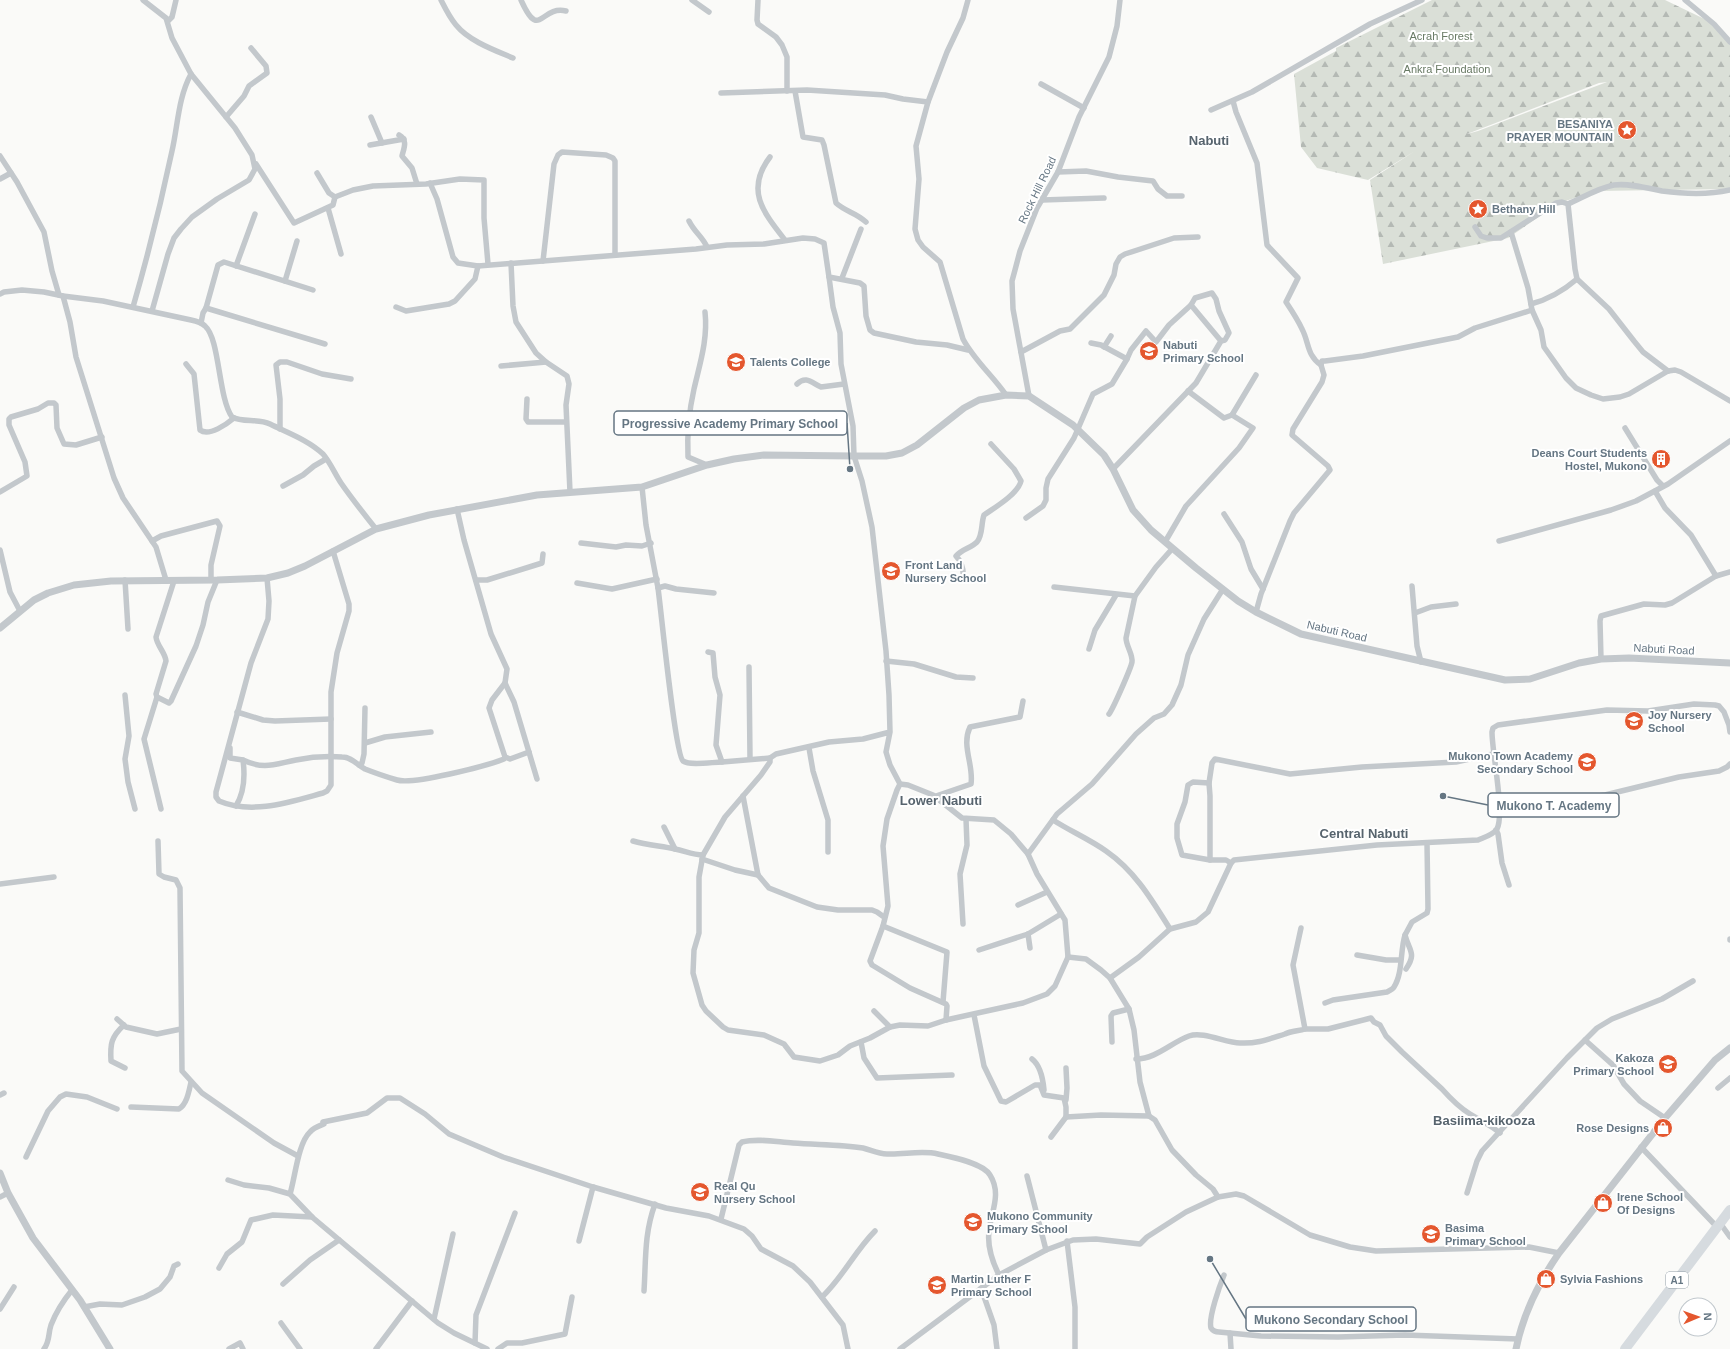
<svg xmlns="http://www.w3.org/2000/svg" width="1730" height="1349" viewBox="0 0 1730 1349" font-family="Helvetica,sans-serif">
  <defs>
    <pattern id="forest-firs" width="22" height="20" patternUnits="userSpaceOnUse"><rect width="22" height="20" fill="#dadfd7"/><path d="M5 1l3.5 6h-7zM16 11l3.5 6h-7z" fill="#b4b9b4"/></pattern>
  </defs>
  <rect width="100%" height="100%" fill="#fafaf8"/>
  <path fill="url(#forest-firs)" fill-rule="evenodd" d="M1432 0H1665L1717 25 1730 44V189L1597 191 1559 203 1508 238 1383 264 1370 180 1415 151 1368 180 1317 168 1301 147 1294 74 1336 51V48ZM1607 82 1478 131 1467 134 1599 83Z"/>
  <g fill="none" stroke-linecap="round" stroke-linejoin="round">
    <g stroke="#c3c8cc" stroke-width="5.5">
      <path d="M143 0 166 18 172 38 191 74 235 128 252 155 255 169 249 180 217 199 192 217 181 229 174 238 168 254 152 311"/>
      <path d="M441 0C445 8 450 18 456 25 469 41 494 50 513 58"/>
      <path d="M521 0C540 42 540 5 566 11"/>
      <path d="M692 0 709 12"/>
      <path d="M758 0 757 20 758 24 776 37 782 45 787 57V91"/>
      <path d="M968 0 963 18 947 52 928 102 916 146 919 179 915 229 918 240 923 247 940 262 963 339C974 360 993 376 1006 395"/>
      <path d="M1685 0 1714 24 1730 42"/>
      <path d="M168 21 172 17 176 0"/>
      <path d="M1041 84 1084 108"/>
      <path d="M795 91 803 137 822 140 824 145 836 203C846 212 855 212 866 222"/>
      <path d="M721 93 807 90 885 95 903 99 928 102"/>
      <path d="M1233 101 1236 112 1257 163 1267 245 1298 278 1286 302C1292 311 1298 320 1302 329 1309 342 1307 356 1321 365L1324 375 1322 382 1293 429 1292 435 1328 466 1330 470 1294 513 1290 521 1261 594 1256 612"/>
      <path d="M1211 110 1252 92 1370 24 1422 0"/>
      <path d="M226 117 244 96 249 86 267 73 266 66 251 48"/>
      <path d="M371 117 382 143"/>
      <path d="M399 135C408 140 404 148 402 156L412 168 417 184"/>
      <path d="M370 145 404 139"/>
      <path d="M0 156 17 182 44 232 52 271 59 295"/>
      <path d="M770 157C745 190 763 212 785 240"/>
      <path d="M256 164 294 223 333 205 335 197"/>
      <path d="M1058 172 1086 171 1118 177 1153 181 1158 189 1167 196H1182"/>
      <path d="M317 173 329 193 335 197"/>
      <path d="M0 179 11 173"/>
      <path d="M430 183 437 199 453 257 458 263 478 266 696 249 727 245 764 244 803 238 815 239 824 243 829 277 860 283 864 286 866 316 870 330 874 333 916 342 947 345 968 350"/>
      <path d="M335 197 353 190 373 186 426 184 460 179 484 180V218L488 264"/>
      <path d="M1042 200 1104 198"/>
      <path d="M1568 204C1582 198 1598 188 1614 185 1629 183 1647 188 1662 191 1685 194 1708 195 1730 190"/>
      <path d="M328 208 341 254"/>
      <path d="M689 221C695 233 702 236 707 247"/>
      <path d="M1475 227 1481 236 1487 238H1501L1556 203 1562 202 1568 204 1575 269 1577 279 1609 309 1634 341 1643 352 1668 371"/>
      <path d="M1511 232 1528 288 1532 310 1541 330 1544 347 1566 378 1576 388 1591 395 1603 399 1620 397 1629 394 1668 371 1675 370 1681 372 1730 401"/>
      <path d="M543 261 554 164 558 155 562 152 606 155 613 158 615 161V255"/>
      <path d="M511 263 513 306 516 322 536 353 546 362 567 376 569 384 566 405 570 492"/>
      <path d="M236 266 255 214"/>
      <path d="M829 277 833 307 840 333 841 364 853 426 854 456 862 481 872 527 886 651 889 695 890 732 886 752 890 765 900 784 908 785 933 795 962 818 994 820 1011 834 1028 854 1037 874 1065 920 1068 957 1055 986 1047 994 1023 1003 946 1020 928 1026 900 1025 890 1027 870 1038 850 1046 838 1055 820 1061 794 1057 784 1044 764 1035 728 1030 723 1027 706 1011 702 1005 693 973 694 950 699 933V877L703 855 725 817 761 775 770 762V758L776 754 829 742 863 739 890 732"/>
      <path d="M842 278 861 229"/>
      <path d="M285 281 297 241"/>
      <path d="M0 294 4 292 22 290 44 292 63 296 103 301 191 320C196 321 201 322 205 326 220 339 218 397 232 417 243 423 258 418 270 424 288 433 308 440 323 454 330 462 335 474 341 483 352 499 364 514 376 529"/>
      <path d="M63 296 70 322 76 357 114 478 123 498 156 547 166 580"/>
      <path d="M1531 304C1550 299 1563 291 1577 279"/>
      <path d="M133 307C148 255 161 203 172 151 178 125 178 98 191 74"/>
      <path d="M396 307 406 311 449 304 455 301 475 279 478 266"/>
      <path d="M206 308 218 265 224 262 313 290"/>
      <path d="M705 312C708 339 700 363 694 389 689 411 687 434 688 457L707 465"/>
      <path d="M201 323 203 313 206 308 325 344"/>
      <path d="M1104 347 1111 336"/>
      <path d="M1021 352 1060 331 1070 329 1104 295 1114 275 1116 264 1120 257 1125 254 1174 238 1198 237"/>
      <path d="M1127 359 1131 350 1146 331 1156 342 1169 325 1191 305"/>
      <path d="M186 364 194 374 200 430C209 437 227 424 234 418"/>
      <path d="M1321 365 1322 361H1325L1363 356 1458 337 1475 328 1532 310"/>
      <path d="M501 366 546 362"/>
      <path d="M797 384C806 375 812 383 821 387L844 384"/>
      <path d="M1029 396 1013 309 1012 281 1015 270 1020 251 1037 208 1058 172 1079 117 1109 57 1117 26 1120 0"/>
      <path d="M527 399 526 419 528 422H566"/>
      <path d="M1232 415 1256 375"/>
      <path d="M1625 428 1657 480 1663 486"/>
      <path d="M280 429V399L276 365 280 362H287L322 374 351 379"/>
      <path d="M1113 469 1196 383 1221 341 1191 305 1195 298 1212 293 1216 299 1219 311 1229 333 1225 340 1221 341"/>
      <path d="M283 486 303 475 314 466 326 459"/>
      <path d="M642 487 646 525 658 588 665 586 676 589 714 593"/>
      <path d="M1655 491 1665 508 1691 535 1716 576 1730 572"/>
      <path d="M0 492 27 476 25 462 9 425V419L11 417 38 409 48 403H54L56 405 57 428 64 444 76 445 102 437"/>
      <path d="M457 509 464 540 491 634 507 669 505 683 492 700 489 708 505 757"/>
      <path d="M1224 514 1242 542 1251 569 1263 589"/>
      <path d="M1026 518 1043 506 1046 500V488L1048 479 1074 438 1093 394 1112 384 1127 359 1101 345 1091 343"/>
      <path d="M152 541 161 536 217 521 220 526 211 565V580"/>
      <path d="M1499 541 1611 510 1636 501 1668 484 1730 441"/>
      <path d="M1165 542 1186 506 1239 448 1253 428 1232 415 1224 418 1188 391"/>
      <path d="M581 543 616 547 626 545 642 546 651 543"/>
      <path d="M0 550 10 592 20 611"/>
      <path d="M267 578 269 601 268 619 251 663 216 792V797L219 801C252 815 290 802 323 793L327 791 331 785V692L337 653 349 611V604L333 551"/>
      <path d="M125 580 128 629"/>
      <path d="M476 580H487L542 563 543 554"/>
      <path d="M963 580C964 571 963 563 956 556 962 549 971 548 977 542 983 535 981 523 984 515 994 508 1018 494 1021 481L1014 469 991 444"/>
      <path d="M174 581 156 637C157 646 165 652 166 661L156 694 157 697 169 703 171 701 196 646 203 625 208 602 217 580"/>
      <path d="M577 583 612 589 657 579"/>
      <path d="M1412 586 1417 646 1421 662"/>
      <path d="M1054 587 1135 596"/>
      <path d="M658 588C661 609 675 754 683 761 690 766 713 762 722 762"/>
      <path d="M1415 613 1431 607 1456 604"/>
      <path d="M1089 649 1095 630 1116 595"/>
      <path d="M708 652 713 653 715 677 720 695 716 745 722 762 770 758"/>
      <path d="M1601 659 1600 621 1601 616 1644 604 1665 605 1672 603 1716 576"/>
      <path d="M886 661 914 664 956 677 973 678"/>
      <path d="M749 667 750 758"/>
      <path d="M505 683 514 702 537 779"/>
      <path d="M125 695 129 736 125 759 128 782 135 809"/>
      <path d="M157 697 144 739 161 809"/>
      <path d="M237 712 263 720 275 721 331 719"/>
      <path d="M1109 714C1113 709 1131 668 1132 662 1133 654 1126 646 1126 638L1135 596 1156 567 1172 549"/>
      <path d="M365 743 385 737 431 732"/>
      <path d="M230 748V758L243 760C245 775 244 793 236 806"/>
      <path d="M809 748 813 771 828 820V852"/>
      <path d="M243 760C264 770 275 764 296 760 311 757 327 756 342 757 352 757 357 765 365 769 375 773 387 777 397 780 413 785 486 766 504 759L505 757 510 759 529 752"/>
      <path d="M359 765 362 763 364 754 365 708"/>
      <path d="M1209 783 1193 782 1188 785 1185 802 1177 824V838L1182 855 1210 860"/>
      <path d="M900 784 897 790 887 819 883 846 888 906 883 926 870 961 872 965 910 988 946 1004 947 1006 946 1020"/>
      <path d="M743 796 758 875 769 888 817 907 838 910H872L877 912 884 917"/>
      <path d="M936 796 971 784C974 765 961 746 970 727L1020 717 1023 701"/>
      <path d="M1499 812 1605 795 1679 777 1719 771 1727 767 1730 764"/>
      <path d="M1053 820C1070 831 1089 839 1106 851 1135 871 1152 900 1170 929"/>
      <path d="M664 827 675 849"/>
      <path d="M1496 830 1498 834 1502 863 1509 885"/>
      <path d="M158 841 159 874 164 877 176 880 180 888 182 1071 202 1093 274 1143 298 1156"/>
      <path d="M633 841C647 845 661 846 675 849 685 851 693 855 703 855"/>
      <path d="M1028 854 1057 814 1092 784 1136 734 1154 718 1164 714 1172 705 1181 685 1188 655 1204 619 1223 589"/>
      <path d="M702 859 735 870 758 875"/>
      <path d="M1231 863 1226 860H1210V796L1209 783 1212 763 1215 759 1290 774 1362 767 1456 762 1493 754"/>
      <path d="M0 884 54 877"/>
      <path d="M1018 905 1047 892"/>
      <path d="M963 924 960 874 967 845 966 819"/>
      <path d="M883 926 947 952 943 1002"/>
      <path d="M1028 934 1030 948"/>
      <path d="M1730 939V940"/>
      <path d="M979 950 1028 934 1061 914"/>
      <path d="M1357 955 1386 960H1400"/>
      <path d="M1068 957 1086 959 1101 970 1110 978 1129 1009 1134 1030 1140 1082 1149 1116 1155 1120 1172 1150 1196 1175 1213 1189 1218 1197"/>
      <path d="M1406 969C1417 953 1409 951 1405 935L1412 922 1427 913 1428 909 1427 843"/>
      <path d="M1110 978 1139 957 1170 929 1196 922 1208 912 1231 863 1234 860 1377 845 1478 840C1485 837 1493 835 1497 829 1505 813 1492 753 1492 732L1493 728 1498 725 1607 710 1648 711 1694 704 1715 705 1719 706 1724 712 1729 725 1730 732"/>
      <path d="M1325 1003 1333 1000 1387 992C1389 991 1393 989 1394 987 1403 973 1400 951 1405 935"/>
      <path d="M874 1011 890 1027"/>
      <path d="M974 1015 984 1066 1001 1101 1006 1102 1035 1085H1040L1044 1095 1064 1098 1066 1107V1117L1101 1115 1149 1116"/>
      <path d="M117 1019 126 1027 157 1034 181 1029"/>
      <path d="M124 1025C111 1037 110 1044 111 1061L125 1068"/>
      <path d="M1305 1029H1328L1371 1018 1374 1022 1380 1025 1386 1036 1402 1052 1442 1089C1450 1098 1460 1108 1470 1114 1481 1121 1491 1125 1500 1133"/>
      <path d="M1585 1040 1613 1065 1624 1084 1640 1101 1665 1118"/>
      <path d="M861 1042 864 1058 877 1078 952 1075"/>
      <path d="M1112 1042 1111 1016 1113 1013 1129 1009"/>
      <path d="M1032 1059C1041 1066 1043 1079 1044 1090"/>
      <path d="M1136 1059C1156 1059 1172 1042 1189 1036 1203 1031 1226 1043 1240 1043 1257 1044 1269 1039 1285 1034 1291 1031 1299 1031 1305 1029L1293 965 1301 928"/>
      <path d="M1718 1088 1730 1078"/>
      <path d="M0 1095 4 1093"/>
      <path d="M1066 1100 1067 1088 1066 1068"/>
      <path d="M131 1107 179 1109C187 1104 189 1091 191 1082"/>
      <path d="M1051 1137 1066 1117"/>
      <path d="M1641 1147 1717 1227"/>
      <path d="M26 1157 48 1111 60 1097 66 1094 87 1097 117 1109"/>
      <path d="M1027 1176 1046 1250"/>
      <path d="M228 1180 244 1185 269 1188 290 1194 312 1217 438 1323 454 1333 487 1349"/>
      <path d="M1467 1193 1477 1161 1482 1151 1567 1058 1597 1028 1612 1019 1662 999 1693 981"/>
      <path d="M290 1194C295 1178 298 1143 310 1132 313 1128 319 1126 324 1124L323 1122 367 1113 387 1098H400L425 1114 449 1134 503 1157 593 1187 666 1208 709 1216 744 1229 752 1236 761 1249 793 1266 810 1282 843 1325 848 1349"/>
      <path d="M0 1197 8 1193"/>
      <path d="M721 1219 739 1145 742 1142C758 1138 777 1142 793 1143 816 1145 840 1144 863 1148 871 1150 878 1154 887 1154 903 1155 921 1150 938 1154 952 1157 983 1163 990 1175 1002 1194 991 1212 989 1231 987 1247 992 1261 999 1275"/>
      <path d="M1720 1223 1730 1237"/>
      <path d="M579 1241 593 1187"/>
      <path d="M1067 1241 1075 1307V1349"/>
      <path d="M219 1268 227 1254 242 1242 251 1220 273 1215 312 1217"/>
      <path d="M1224 1275C1220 1285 1208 1318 1211 1328 1213 1331 1216 1332 1219 1332L1261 1336 1338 1337 1405 1335 1518 1339"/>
      <path d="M283 1284 310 1260 339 1240"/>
      <path d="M981 1288 994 1325 997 1349"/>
      <path d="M644 1291C646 1260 644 1234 655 1204"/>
      <path d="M822 1297C843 1277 855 1251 875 1231"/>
      <path d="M84 1307 100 1304 122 1305 145 1297 160 1289 170 1277 174 1266 178 1264"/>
      <path d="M0 1309 14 1287"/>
      <path d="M434 1319 453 1234"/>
      <path d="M281 1323 300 1349"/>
      <path d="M1230 1333 1231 1349"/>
      <path d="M475 1343 476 1315 515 1213"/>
      <path d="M44 1349C50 1341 48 1334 51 1325 56 1312 63 1301 72 1290"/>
      <path d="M229 1349 240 1343 243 1349"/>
      <path d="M376 1349 412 1301"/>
      <path d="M498 1349 507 1343H522L565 1334 572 1297"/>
      <path d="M900 1349 999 1275 1046 1250 1073 1240 1096 1239 1140 1244 1147 1237 1186 1212 1218 1197 1236 1194 1244 1196 1310 1235 1350 1247 1376 1251 1529 1247 1559 1253"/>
    </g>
    <g stroke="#c3c8cc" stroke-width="7">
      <path d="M0 628 34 600 48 593 74 585 111 581 217 580 267 578 288 573 305 566 376 529 429 515 537 495 642 487 707 465 734 459 764 455 854 456H886L902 453 917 445 964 408 979 400 1006 395 1029 396 1073 425 1104 455 1113 469 1133 510 1151 530 1196 568 1238 601 1256 612 1301 634 1505 680 1530 679 1579 663 1601 659 1629 658 1730 663"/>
      <path d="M0 1173 8 1193 33 1238 80 1300 110 1349"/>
      <path d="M1516 1349C1523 1314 1539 1282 1559 1253L1665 1118 1715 1060 1730 1048"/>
    </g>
    <path stroke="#d6dbdf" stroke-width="10" d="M1625 1349 1730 1210"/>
  </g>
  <defs>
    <symbol id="sight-disc" viewBox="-11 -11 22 22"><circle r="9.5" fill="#e4572e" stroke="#fff"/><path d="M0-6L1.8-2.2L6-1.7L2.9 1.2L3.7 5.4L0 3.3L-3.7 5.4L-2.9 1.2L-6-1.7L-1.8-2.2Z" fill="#fff"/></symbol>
    <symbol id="school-disc" viewBox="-11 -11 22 22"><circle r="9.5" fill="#e4572e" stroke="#fff"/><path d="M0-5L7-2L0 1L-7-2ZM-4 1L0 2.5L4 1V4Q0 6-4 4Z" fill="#fff"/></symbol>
    <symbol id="building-disc" viewBox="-11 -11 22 22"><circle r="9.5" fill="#e4572e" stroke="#fff"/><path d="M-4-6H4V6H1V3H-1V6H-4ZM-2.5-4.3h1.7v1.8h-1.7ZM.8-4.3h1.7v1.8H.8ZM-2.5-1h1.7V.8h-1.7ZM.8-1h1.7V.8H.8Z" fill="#fff"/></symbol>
    <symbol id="shop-disc" viewBox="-11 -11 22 22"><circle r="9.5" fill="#e4572e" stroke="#fff"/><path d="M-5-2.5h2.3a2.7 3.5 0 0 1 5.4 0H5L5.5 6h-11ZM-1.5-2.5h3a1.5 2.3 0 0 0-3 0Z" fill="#fff"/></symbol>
  </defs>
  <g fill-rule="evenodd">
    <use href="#sight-disc" x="1616" y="119" width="22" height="22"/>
    <use href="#sight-disc" x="1467" y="198" width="22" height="22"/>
    <use href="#school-disc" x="1138" y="340" width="22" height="22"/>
    <use href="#school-disc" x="725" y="351" width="22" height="22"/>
    <use href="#building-disc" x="1650" y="448" width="22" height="22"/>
    <use href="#school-disc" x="880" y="560" width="22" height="22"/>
    <use href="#school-disc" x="1623" y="710" width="22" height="22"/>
    <use href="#school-disc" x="1576" y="751" width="22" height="22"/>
    <use href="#school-disc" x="1657" y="1053" width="22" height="22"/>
    <use href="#shop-disc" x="1652" y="1117" width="22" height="22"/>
    <use href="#school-disc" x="689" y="1181" width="22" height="22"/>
    <use href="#shop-disc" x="1592" y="1192" width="22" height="22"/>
    <use href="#school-disc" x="962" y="1211" width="22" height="22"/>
    <use href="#school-disc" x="1420" y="1223" width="22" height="22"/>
    <use href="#shop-disc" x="1535" y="1268" width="22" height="22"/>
    <use href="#school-disc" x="926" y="1274" width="22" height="22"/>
  </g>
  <g text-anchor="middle" stroke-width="4" stroke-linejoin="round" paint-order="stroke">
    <rect fill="#fff" stroke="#939fa8" stroke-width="1" x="1666" y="1272" width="22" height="16" rx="3"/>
    <g font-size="10" font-weight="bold" fill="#657683">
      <text x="1677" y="1284">A1</text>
    </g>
    <g font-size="11" fill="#687a64" stroke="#fff">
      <text x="1441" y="40">Acrah Forest</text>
      <text x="1447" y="73">Ankra Foundation</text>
    </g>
    <g font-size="11" font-weight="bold" fill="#657683" stroke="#fff" text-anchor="start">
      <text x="1613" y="128" text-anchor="end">BESANIYA<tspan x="1613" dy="13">PRAYER MOUNTAIN</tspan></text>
      <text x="1492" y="213">Bethany Hill</text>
      <text x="1163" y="349">Nabuti<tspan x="1163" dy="13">Primary School</tspan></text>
      <text x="750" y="366">Talents College</text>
      <text x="1647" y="457" text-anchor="end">Deans Court Students<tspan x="1647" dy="13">Hostel, Mukono</tspan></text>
      <text x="905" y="569">Front Land<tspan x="905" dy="13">Nursery School</tspan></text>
      <text x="1648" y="719">Joy Nursery<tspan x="1648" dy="13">School</tspan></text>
      <text x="1573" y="760" text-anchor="end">Mukono Town Academy<tspan x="1573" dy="13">Secondary School</tspan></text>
      <text x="1654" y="1062" text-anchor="end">Kakoza<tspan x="1654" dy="13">Primary School</tspan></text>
      <text x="1649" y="1132" text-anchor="end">Rose Designs</text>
      <text x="714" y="1190">Real Qu<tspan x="714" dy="13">Nursery School</tspan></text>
      <text x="1617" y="1201">Irene School<tspan x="1617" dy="13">Of Designs</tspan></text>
      <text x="987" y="1220">Mukono Community<tspan x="987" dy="13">Primary School</tspan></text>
      <text x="1445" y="1232">Basima<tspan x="1445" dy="13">Primary School</tspan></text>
      <text x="951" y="1283">Martin Luther F<tspan x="951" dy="13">Primary School</tspan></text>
      <text x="1560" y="1283">Sylvia Fashions</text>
    </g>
    <g font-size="11" fill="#657683" stroke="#fff">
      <text transform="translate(1037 190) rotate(-64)" y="4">Rock Hill Road</text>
      <text transform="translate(1337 631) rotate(13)" y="4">Nabuti Road</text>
      <text transform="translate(1664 649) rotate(3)" y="4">Nabuti Road</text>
    </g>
    <g font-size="13" font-weight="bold" fill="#57646e" stroke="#fff">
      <text x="1209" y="145">Nabuti</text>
      <text x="941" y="805">Lower Nabuti</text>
      <text x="1364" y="838">Central Nabuti</text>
      <text x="1484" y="1125">Basiima-kikooza</text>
    </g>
  </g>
  <path fill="none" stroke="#657683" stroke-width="1.5" d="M850 469L847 423M1443 796L1488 805M1210 1259L1246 1319"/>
  <g fill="#657683" stroke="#fff" stroke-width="1.5">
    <circle cx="850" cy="469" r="4"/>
    <circle cx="1443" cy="796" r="4"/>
    <circle cx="1210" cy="1259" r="4"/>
  </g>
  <g fill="#fff" stroke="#657683" stroke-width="1.5">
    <rect x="614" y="411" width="233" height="24" rx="4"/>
    <rect x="1488" y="793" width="131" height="24" rx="4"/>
    <rect x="1246" y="1307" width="170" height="24" rx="4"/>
  </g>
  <g font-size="12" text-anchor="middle" font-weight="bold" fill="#657683">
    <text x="730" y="428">Progressive Academy Primary School</text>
    <text x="1554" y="810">Mukono T. Academy</text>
    <text x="1331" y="1324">Mukono Secondary School</text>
  </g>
  <g transform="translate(1698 1317) rotate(88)"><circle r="19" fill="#ffffff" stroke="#c1c8cd"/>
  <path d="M0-3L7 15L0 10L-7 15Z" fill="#e4572e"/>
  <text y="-6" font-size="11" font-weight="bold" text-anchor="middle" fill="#657683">N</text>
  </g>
</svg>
